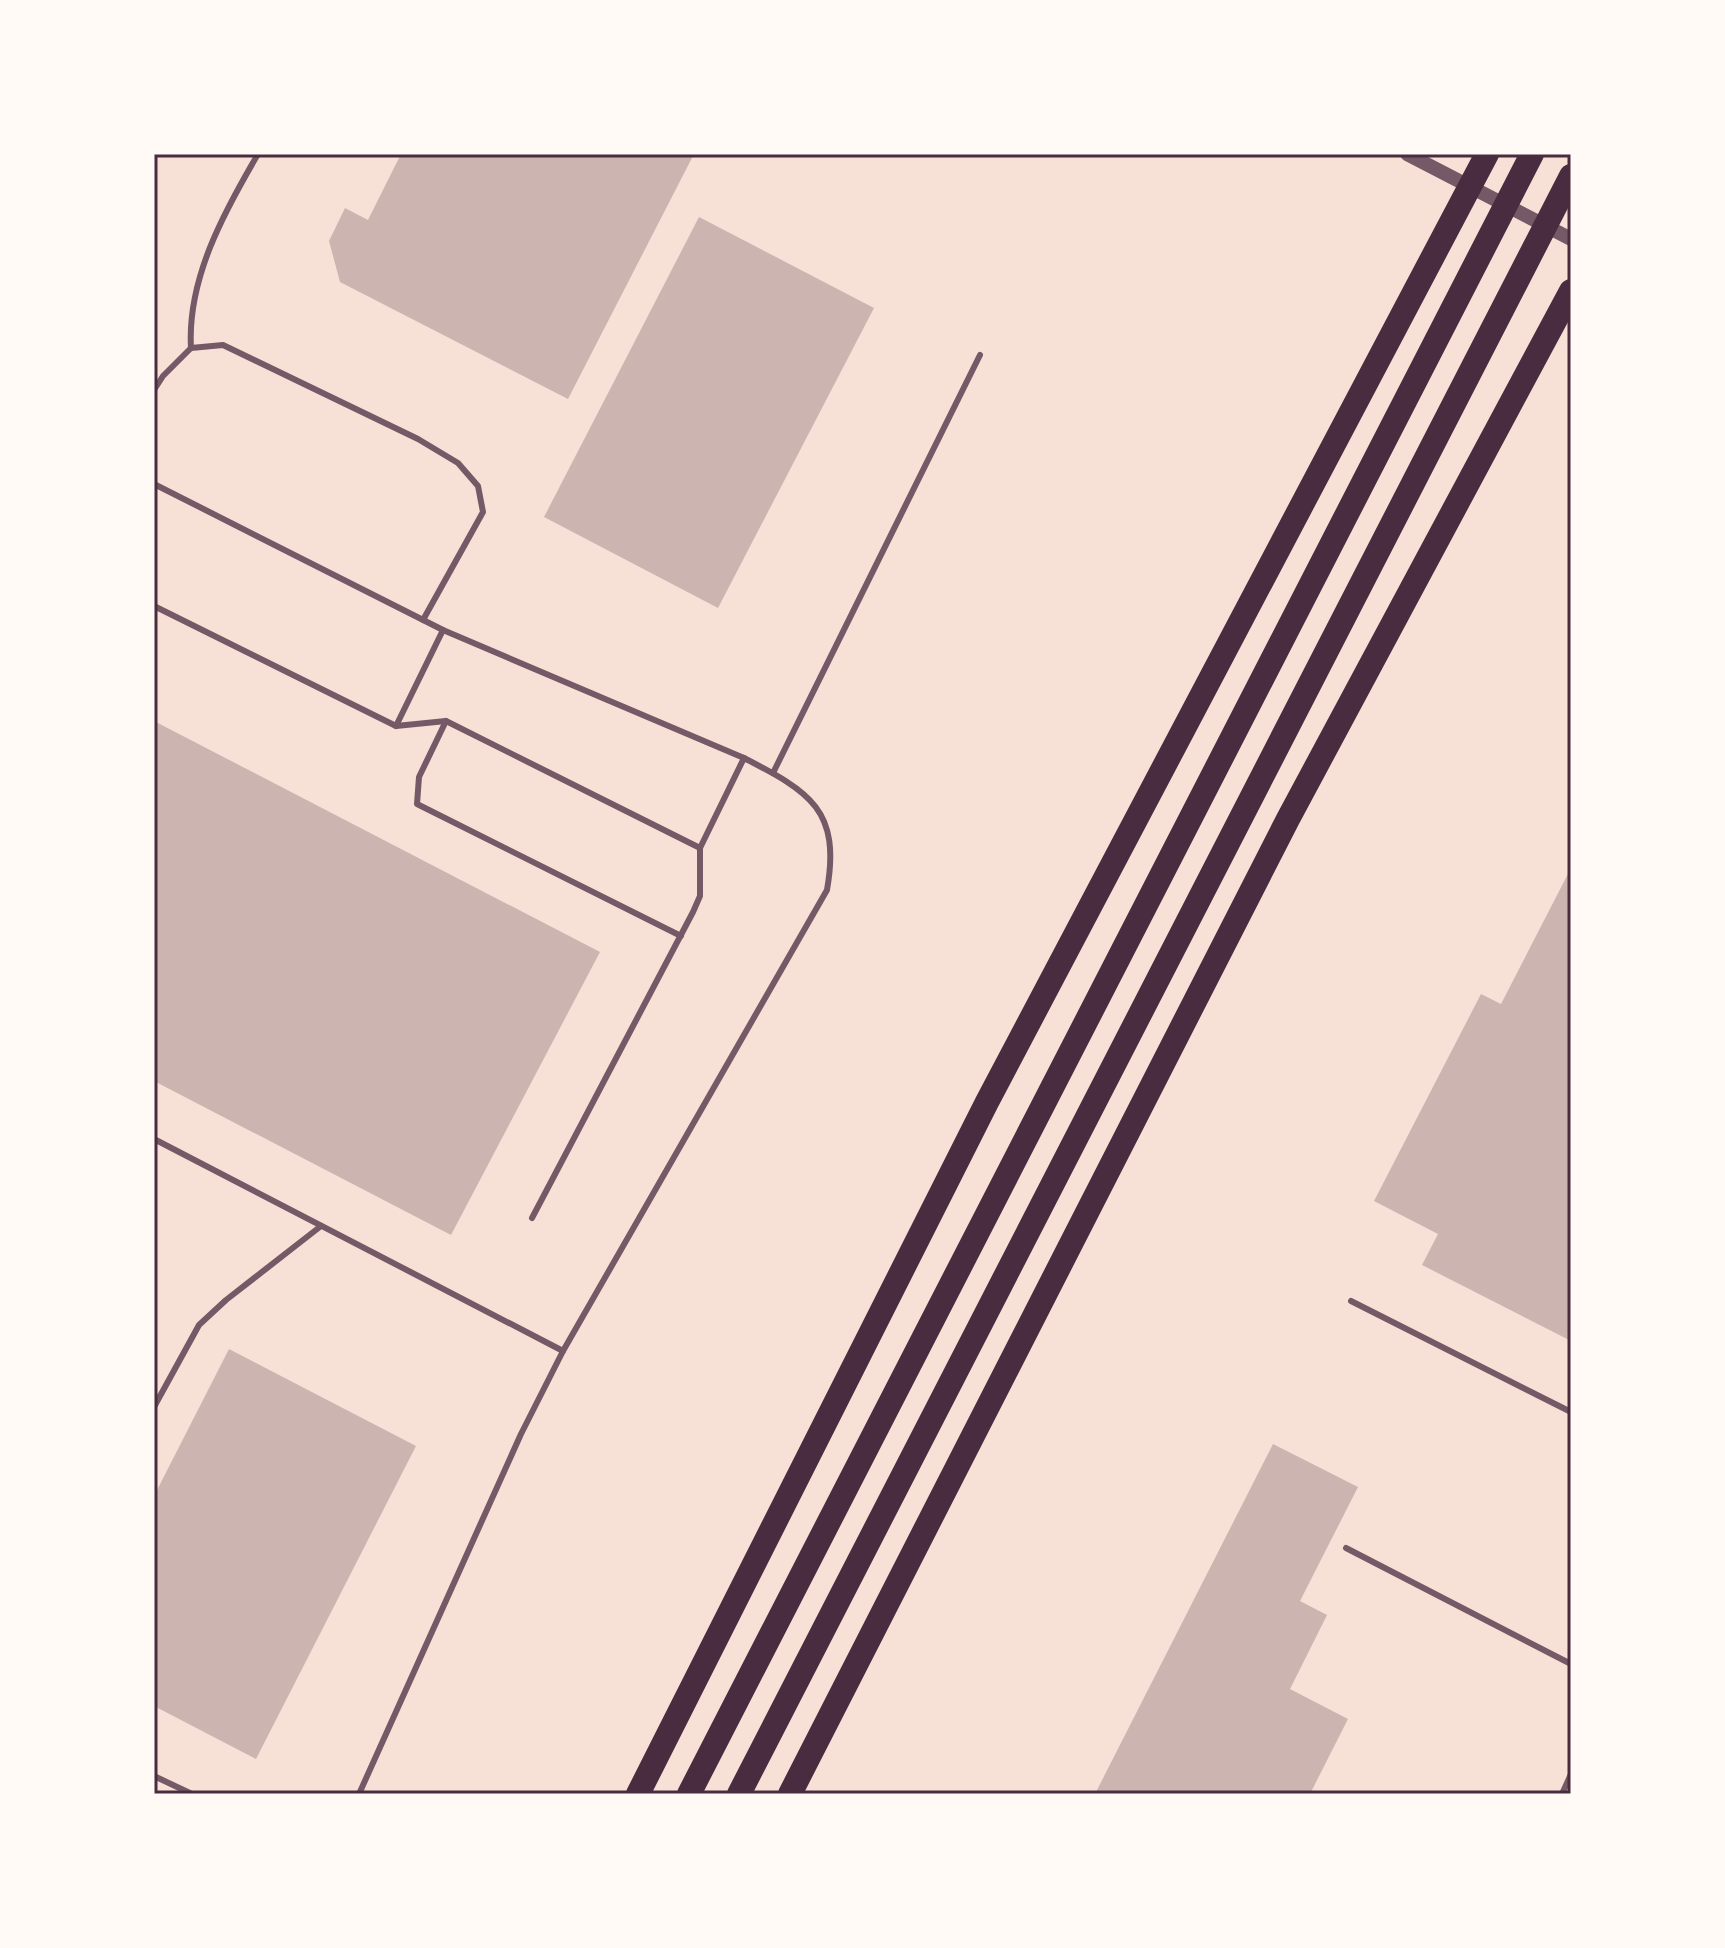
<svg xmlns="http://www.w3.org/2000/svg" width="1725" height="1948" viewBox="0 0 1725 1948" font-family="'Space Grotesk',sans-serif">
  <rect width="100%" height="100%" fill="#f7e1d7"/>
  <g fill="#ccb4b1">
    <path d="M401 154H694L568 399 340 282 329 241 345 208 368 220Z"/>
    <path d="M699 217 874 308 718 608 544 517Z"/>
    <path d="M154 721 600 952 451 1235 154 1081Z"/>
    <path d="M1571 868V1341L1422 1265 1438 1234 1374 1201 1481 994 1501 1004Z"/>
    <path d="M229 1349 416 1446 256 1759 154 1706V1496Z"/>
    <path d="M1273 1444 1358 1487 1300 1601 1327 1615 1290 1689 1348 1719 1310 1794H1095Z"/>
  </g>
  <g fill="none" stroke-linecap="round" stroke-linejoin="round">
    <g stroke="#755966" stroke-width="6">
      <path d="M191 348C187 279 224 212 258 154"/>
      <path d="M154 390 163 376 191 348 223 345 418 439 458 463 478 486 483 512 423 620"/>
      <path d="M154 484 443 630 744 758C810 792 841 810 827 890L563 1351 521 1434 359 1794"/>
      <path d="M154 606 396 726 446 721 700 848V896L693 912 532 1218"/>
      <path d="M446 721 419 777 417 804 681 936"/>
      <path d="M396 726 443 630"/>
      <path d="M773 773 980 355"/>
      <path d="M700 848 744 758"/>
      <path d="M154 1139 563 1351"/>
      <path d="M1351 1301 1571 1412"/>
      <path d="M154 1407 199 1325 226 1300 321 1226"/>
      <path d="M1346 1548 1571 1664"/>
      <path d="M154 1776 192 1794"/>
      <path d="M1562 1794 1571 1774"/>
    </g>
    <path stroke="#755966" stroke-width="14" d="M1407 154 1571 239"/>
    <g stroke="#4a2c40" stroke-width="24">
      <path d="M638 1794 987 1102 1487 154"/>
      <path d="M689 1794 1532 154"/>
      <path d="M739 1794 1571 176"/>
      <path d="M790 1794 1288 819 1571 291"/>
    </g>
  </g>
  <rect width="1725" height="1948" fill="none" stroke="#fffaf5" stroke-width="312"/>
  <rect x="156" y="156" width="1413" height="1636" fill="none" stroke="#4a2c40" stroke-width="3"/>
</svg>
